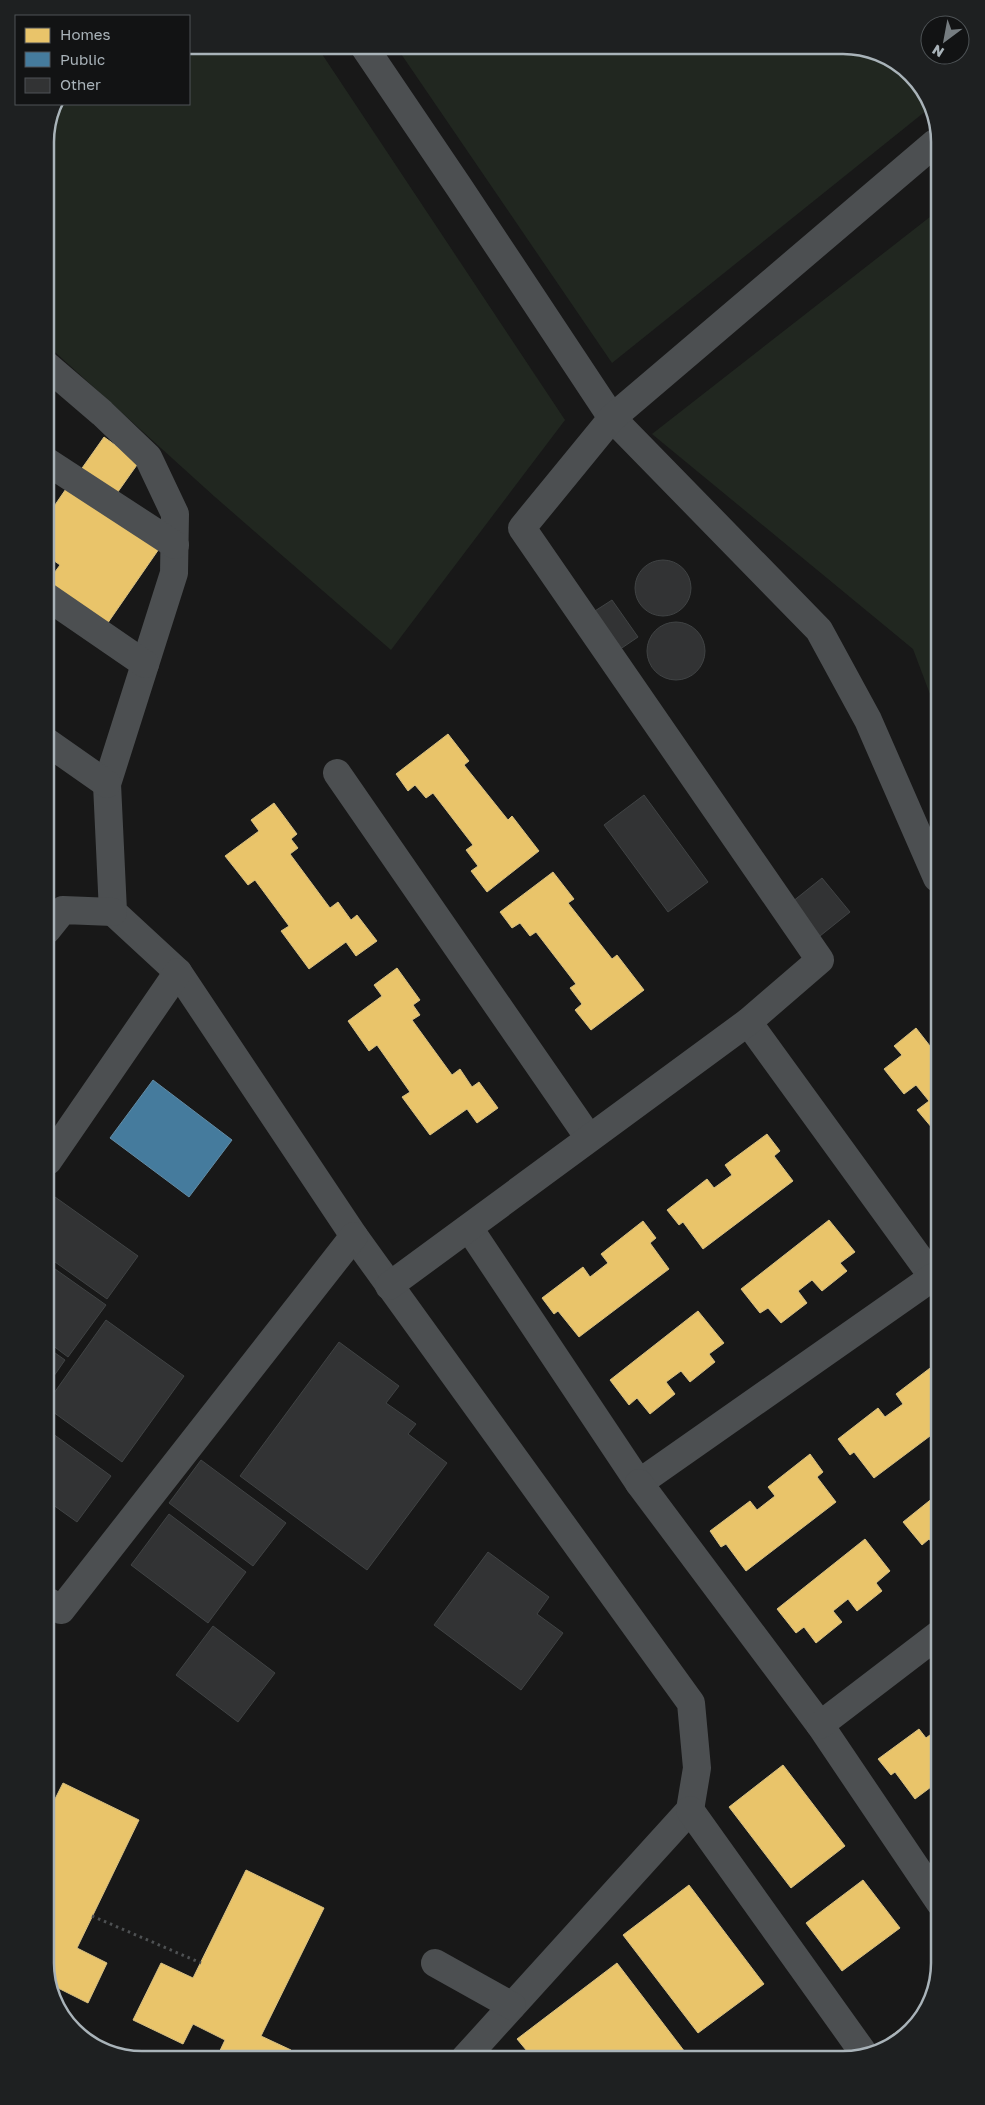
<svg xmlns="http://www.w3.org/2000/svg" width="985" height="2105" viewBox="0 0 985 2105" font-family="'Golos Text',sans-serif">
  <rect width="100%" height="100%" fill="#181818"/>
  <g fill="#212720">
    <path d="M189 45H316L565 420 391 650 215 497 46 344 45 135 60 104H189Z"/>
    <path d="M395 45H850L902 65 932 106 612 363Z"/>
    <path d="M935 213 936 710 913 649 652 434Z"/>
  </g>
  <g fill="#e9c46a" stroke="#d6bf82">
    <path d="M104 437 139 462 115 496 80 471Z"/>
    <path d="M70 483 161 546 105 627 46 584 60 565 46 555V518Z"/>
    <path d="M448 734 469 761 464 765 508 820 512 816 539 851 487 892 471 871 478 866 466 850 473 845 433 793 426 798 415 785 408 791 396 774Z"/>
    <path d="M274 803 297 834 291 839 298 848 290 854 330 908 338 902 351 920 357 915 377 941 356 956 346 942 309 969 281 931 289 926 255 880 248 885 225 856 259 831 251 820Z"/>
    <path d="M553 872 574 899 568 903 612 959 617 955 644 990 591 1030 575 1010 582 1004 570 988 576 984 536 932 530 936 520 923 512 928 500 912Z"/>
    <path d="M397 968 420 1000 413 1005 420 1015 412 1020 452 1075 460 1069 472 1087 479 1082 498 1108 477 1123 467 1109 430 1135 402 1097 410 1092 377 1045 369 1051 348 1021 382 996 374 985Z"/>
    <path d="M916 1028 937 1055 938 1135 917 1110 929 1101 916 1085 904 1094 884 1069 902 1055 894 1046Z"/>
    <path d="M767 1134 780 1151 774 1156 793 1181 703 1249 683 1222 679 1225 667 1210 707 1179 714 1188 732 1175 725 1165Z"/>
    <path d="M829 1220 855 1252 840 1263 847 1271 822 1291 812 1280 798 1291 807 1303 781 1323 768 1308 760 1313 741 1289Z"/>
    <path d="M643 1221 656 1238 650 1243 669 1269 579 1337 558 1311 554 1314 542 1298 583 1267 590 1277 608 1263 601 1254Z"/>
    <path d="M698 1311 724 1343 709 1354 715 1362 690 1382 681 1371 666 1382 675 1394 650 1414 637 1398 629 1405 610 1380Z"/>
    <path d="M938 1362V1430L874 1478 854 1452 850 1455 838 1439 878 1408 885 1417 903 1404 896 1394Z"/>
    <path d="M810 1454 823 1472 817 1477 836 1502 746 1571 726 1544 721 1547 710 1531 750 1501 757 1510 775 1496 768 1487Z"/>
    <path d="M939 1493V1551L929 1539 922 1545 903 1522Z"/>
    <path d="M865 1539 890 1571 876 1583 882 1591 857 1611 848 1599 833 1611 842 1622 816 1643 804 1627 796 1633 777 1609Z"/>
    <path d="M939 1728V1781L915 1799 895 1772 891 1775 878 1759 919 1729 926 1738Z"/>
    <path d="M783 1765 845 1846 791 1888 729 1807Z"/>
    <path d="M63 1783 139 1820 77 1948 107 1963 88 2003 50 1984V1809Z"/>
    <path d="M246 1870 324 1908 261 2036 291 2050 288 2059H216L225 2040 193 2024 183 2044 133 2020 161 1963 193 1978Z"/>
    <path d="M863 1880 900 1928 842 1971 806 1923Z"/>
    <path d="M689 1885 764 1984 698 2033 623 1935Z"/>
    <path d="M617 1963 688 2056 532 2057 517 2039Z"/>
    <path d="M924 2012 920 2022 894 2041 891 2036Z"/>
  </g>
  <path fill="#457b9d" stroke="#638ca5" d="M153 1080 232 1140 189 1197 110 1138Z"/>
  <g fill="#323334" stroke="#404344">
    <circle cx="663" cy="588" r="28"/>
    <path d="M612 600 638 637 613 654 587 616Z"/>
    <circle cx="676" cy="651" r="29"/>
    <path d="M644 795 708 882 668 912 604 825Z"/>
    <path d="M822 878 850 912 815 940 787 906Z"/>
    <path d="M55 1197 138 1256 107 1299 48 1257V1206Z"/>
    <path d="M48 1264 106 1305 68 1357 48 1342Z"/>
    <path d="M106 1320 184 1376 122 1462 49 1409V1400Z"/>
    <path d="M339 1342 399 1386 386 1403 416 1424 408 1434 447 1463 367 1570 240 1476Z"/>
    <path d="M48 1348 65 1360 49 1383Z"/>
    <path d="M49 1431 111 1476 77 1522 49 1502Z"/>
    <path d="M201 1460 286 1523 253 1566 169 1503Z"/>
    <path d="M169 1514 246 1572 208 1623 131 1565Z"/>
    <path d="M488 1552 549 1597 537 1614 563 1633 521 1690 434 1625Z"/>
    <path d="M213 1626 275 1673 238 1722 176 1675Z"/>
  </g>
  <g fill="none" stroke-linecap="round" stroke-linejoin="round">
    <path stroke="#4e5153" stroke-width="3" stroke-dasharray="2.5 4" stroke-linecap="butt" d="M92 1916 201 1963"/>
    <g stroke="#4c4f51" stroke-width="28">
      <path d="M363 45 459 187 612 418 819 630 868 720 937 878"/>
      <path d="M46 365 102 413 148 457 175 514 174 573 107 784 113 912 178 972 354 1236 691 1703 697 1768 690 1810 465 2058"/>
      <path d="M46 461 175 545"/>
      <path d="M46 596 145 664"/>
      <path d="M47 742 107 784"/>
      <path d="M337 773 589 1138"/>
      <path d="M47 930 63 910 113 912"/>
      <path d="M748 1022 938 1284"/>
      <path d="M48 1161 178 972"/>
      <path d="M469 1228 639 1483 933 1277"/>
      <path d="M389 1286 748 1022 820 960 522 528 612 418 935 143"/>
      <path d="M639 1483 820 1725 940 1903"/>
      <path d="M49 1602 61 1610 354 1236"/>
      <path d="M820 1725 939 1634"/>
      <path d="M690 1810 865 2055"/>
      <path d="M435 1963 512 2006"/>
    </g>
  </g>
  <path d="M0 0H985V2105H0ZM142 54H843A88 88 0 0 1 931 142V1963A88 88 0 0 1 843 2051H142A88 88 0 0 1 54 1963V142A88 88 0 0 1 142 54Z" fill="#1e2021" fill-rule="evenodd"/>
  <path fill="none" stroke="#a9b3b9" stroke-width="2.5" d="M142 54H843A88 88 0 0 1 931 142V1963A88 88 0 0 1 843 2051H142A88 88 0 0 1 54 1963V142A88 88 0 0 1 142 54Z"/>
  <rect x="15" y="15" width="175" height="90" fill="#121314" stroke="#4e5356"/>
  <rect x="25" y="28" width="25" height="15" fill="#e9c46a" stroke="#4e5356"/>
  <text x="60" y="40" font-size="15" fill="#a9b3b9">Homes</text>
  <rect x="25" y="52" width="25" height="15" fill="#457b9d" stroke="#4e5356"/>
  <text x="60" y="65" font-size="15" fill="#a9b3b9">Public</text>
  <rect x="25" y="78" width="25" height="15" fill="#323334" stroke="#4e5356"/>
  <text x="60" y="90" font-size="15" fill="#a9b3b9">Other</text>
  <g transform="translate(945 40) rotate(212)"><circle r="24" fill="#121314" stroke="#4e5356"/>
  <path d="M0-4L9 19L0 12L-9 19Z" fill="#767d81"/>
  <text y="-8" font-size="14" font-weight="bold" text-anchor="middle" fill="#a9b3b9">N</text>
  </g>
</svg>
